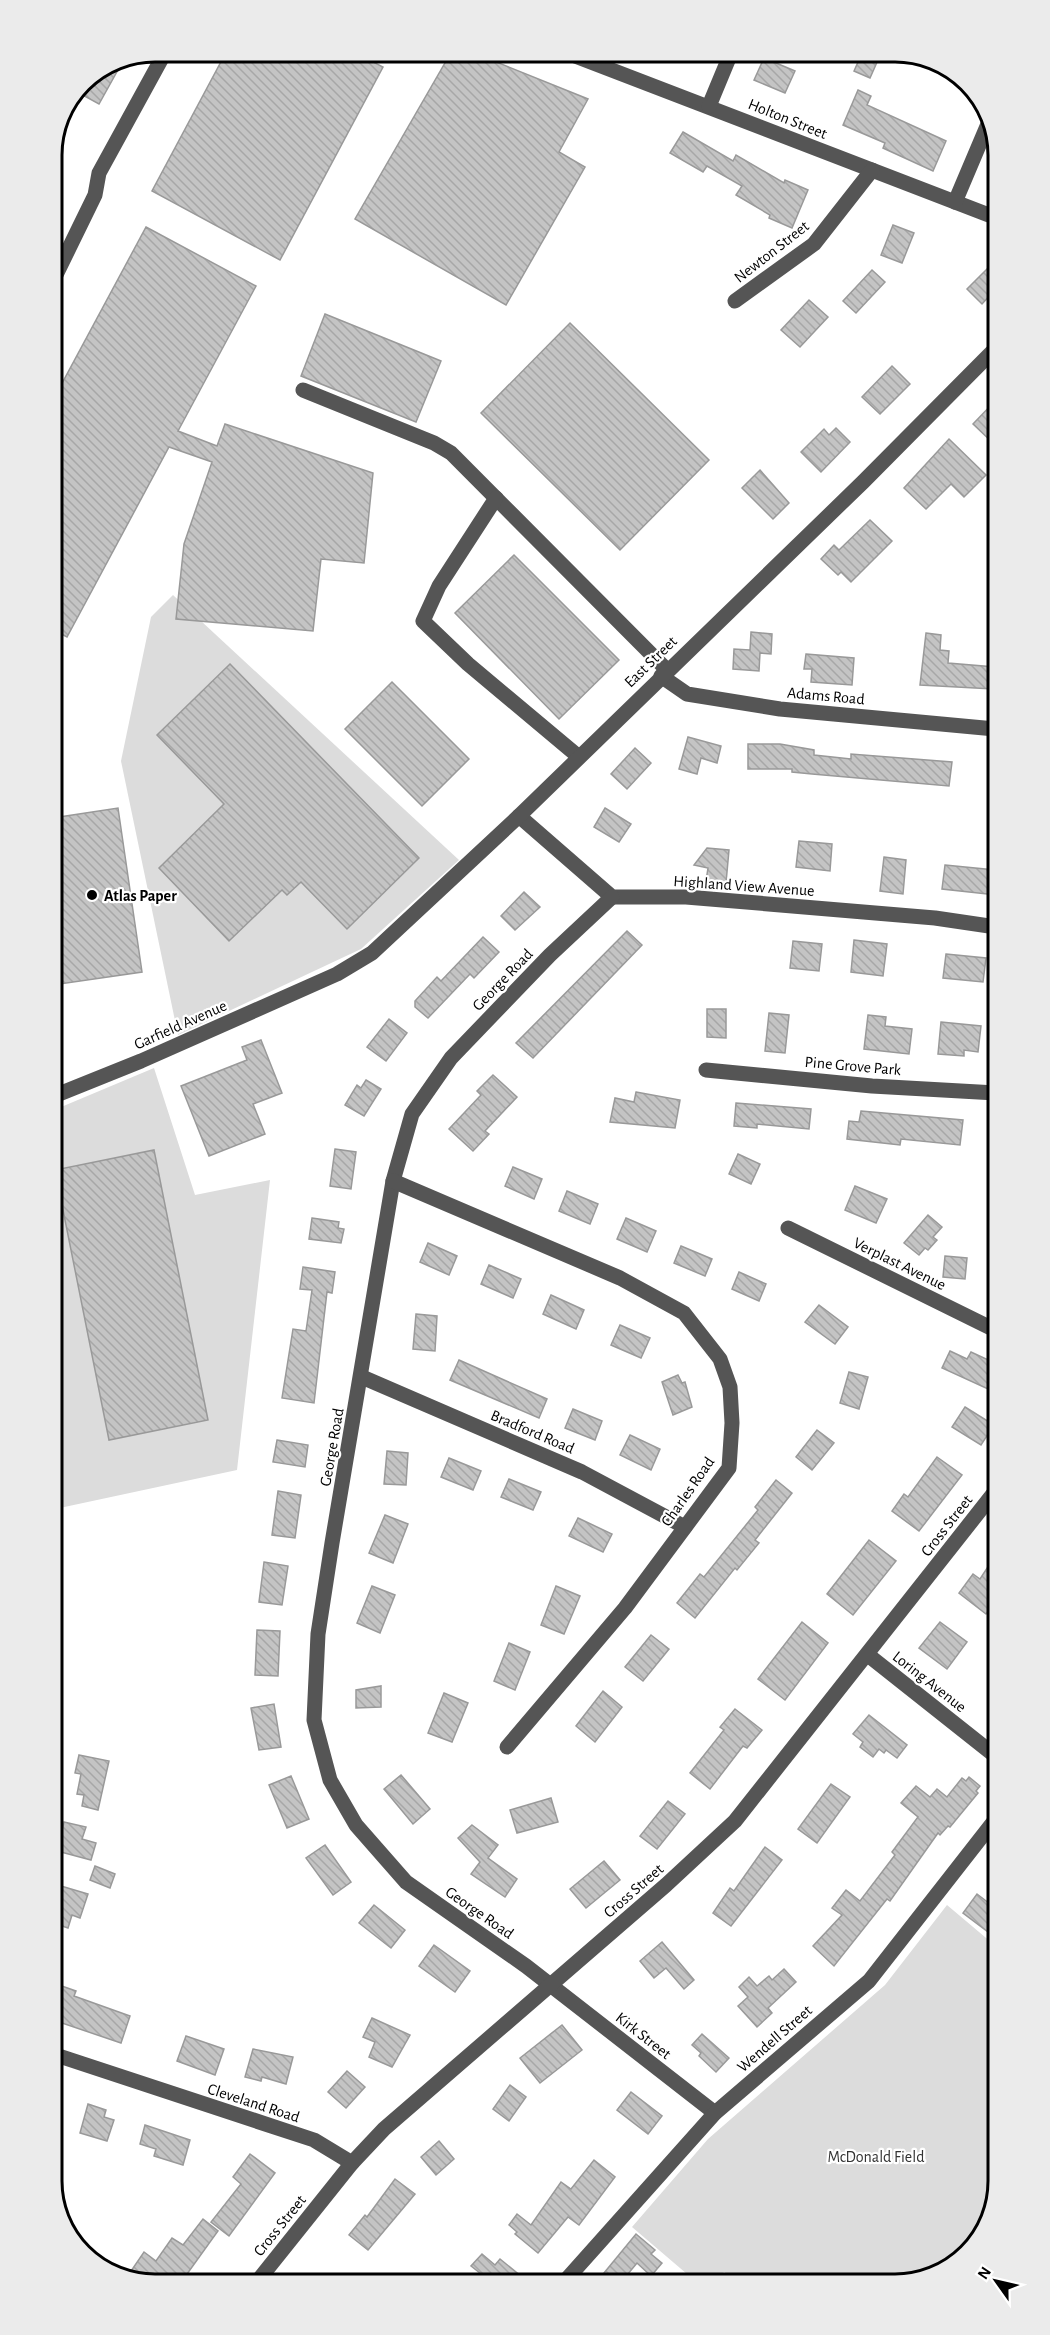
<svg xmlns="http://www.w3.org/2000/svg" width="1050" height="2335" viewBox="0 0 1050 2335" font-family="'Alegreya Sans',sans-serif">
  <defs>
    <pattern id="building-back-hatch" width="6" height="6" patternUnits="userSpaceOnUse" patternTransform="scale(1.5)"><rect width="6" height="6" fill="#c4c4c4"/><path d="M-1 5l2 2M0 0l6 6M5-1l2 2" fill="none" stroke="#a7a7a7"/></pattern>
  </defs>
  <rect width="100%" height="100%" fill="#fff"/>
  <g fill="#dcdcdc">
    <path d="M173 595 459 860 361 949 178 1035 121 761 151 617Z"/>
    <path d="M154 1068 195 1195 270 1180 237 1470 55 1509 54 1110Z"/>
    <path d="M947 1905 998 1948 999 2181 978 2243 929 2278 727 2280 725 2272 703 2280H694L632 2227 708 2139 885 1985Z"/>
  </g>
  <g fill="url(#building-back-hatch)" stroke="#999" stroke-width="1.5">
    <path d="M862 53 878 60 870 78 854 71Z"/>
    <path d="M479 55 588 99 559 152 585 167 506 305 355 219 449 56Z"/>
    <path d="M358 56H379L375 63 383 67 280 260 152 191 223 58Z"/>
    <path d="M764 58 795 71 785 93 754 80Z"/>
    <path d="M115 59H124L99 104 77 92 81 81Z"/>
    <path d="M858 90 871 96 867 105 946 141 933 171 883 148 885 143 843 125Z"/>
    <path d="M683 132 733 161 736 155 784 183 785 180 808 190 792 228 769 218 770 215 736 195 742 186 707 166 703 172 670 153Z"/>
    <path d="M893 225 914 233 902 263 881 255Z"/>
    <path d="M146 227 256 286 178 431 217 446 225 424 373 473 364 563 321 559 313 631 176 619 184 544 212 462 169 447 67 637 52 629V402Z"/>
    <path d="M994 262V291L982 304 967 289Z"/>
    <path d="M872 270 885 282 856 313 843 301Z"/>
    <path d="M809 300 828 317 800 347 781 330Z"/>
    <path d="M325 314 441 361 416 422 301 376Z"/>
    <path d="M570 323 709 460 620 550 481 413Z"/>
    <path d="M892 366 910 384 880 414 862 397Z"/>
    <path d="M994 402V444L973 424Z"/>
    <path d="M836 428 850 442 821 472 801 452 824 429 829 435Z"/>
    <path d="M949 439 986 475 964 497 951 484 926 509 904 488Z"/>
    <path d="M760 470 789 503 773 519 742 488Z"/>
    <path d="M870 520 892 541 851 582 841 572 838 575 821 559 834 545 839 550Z"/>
    <path d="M514 555 619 660 559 719 455 613Z"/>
    <path d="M751 632 772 634 771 654 760 653 759 671 733 669 734 649 750 650Z"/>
    <path d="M926 633 941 635 940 650 949 651 948 663 995 667 993 689 920 685Z"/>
    <path d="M806 654 854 658 852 685 811 682 812 669H804Z"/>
    <path d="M230 664 419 858 347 929 301 882 287 895 282 890 229 941 159 868 224 804 157 735Z"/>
    <path d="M392 682 469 759 422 806 345 729Z"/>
    <path d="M688 737 721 746 717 763 701 758 697 774 679 769Z"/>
    <path d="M748 744H780L814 750V755L851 759V754L952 762 949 786 812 774 792 772V769H748Z"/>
    <path d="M635 748 651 763 627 789 611 774Z"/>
    <path d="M118 808 142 972 53 985V818Z"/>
    <path d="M605 808 631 824 619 842 594 827Z"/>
    <path d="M799 841 832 844 830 871 796 867Z"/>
    <path d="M707 848 729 850 726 883 706 881 708 868 694 865Z"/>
    <path d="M884 857 906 860 903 894 880 891Z"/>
    <path d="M945 865 995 870 996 895 942 889Z"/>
    <path d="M524 892 540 907 515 930 501 916Z"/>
    <path d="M627 931 642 945 533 1058 516 1043Z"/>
    <path d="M483 937 499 952 474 978 470 974 428 1018 415 1007V1001L437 977 441 981Z"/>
    <path d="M854 940 887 944 883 976 851 972Z"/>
    <path d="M793 941 822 944 819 971 790 968Z"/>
    <path d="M946 954 986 958 983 982 943 978Z"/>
    <path d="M707 1009H726V1038L707 1037Z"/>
    <path d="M769 1013 789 1015 785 1053 765 1051Z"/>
    <path d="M868 1015 886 1017 885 1026 912 1029 909 1054 864 1049Z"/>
    <path d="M389 1019 407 1033 386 1061 367 1047Z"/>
    <path d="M941 1022 981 1026 978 1052 964 1050V1056L938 1054Z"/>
    <path d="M261 1040 282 1093 253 1104 265 1134 209 1156 181 1086 247 1060 242 1047Z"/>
    <path d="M493 1075 517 1097 485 1131 489 1134 473 1151 449 1129 481 1095 477 1091Z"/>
    <path d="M366 1080 381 1089 364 1116 345 1105 357 1085 361 1088Z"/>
    <path d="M636 1092 680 1100 675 1128 610 1122 615 1098 634 1102Z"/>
    <path d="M736 1103 811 1109 809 1129 757 1124V1128L734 1126Z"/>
    <path d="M861 1111 963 1120 960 1145 901 1139 900 1145 847 1139 849 1121 859 1122Z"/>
    <path d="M335 1149 356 1152 351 1189 330 1186Z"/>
    <path d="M154 1150 208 1420 109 1440 55 1170Z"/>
    <path d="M738 1154 760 1164 751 1184 729 1174Z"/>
    <path d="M513 1167 542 1179 534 1199 505 1186Z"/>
    <path d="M855 1186 887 1199 876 1223 845 1210Z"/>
    <path d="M567 1191 598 1204 590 1224 559 1211Z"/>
    <path d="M928 1215 942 1227 933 1237 937 1240 928 1250 925 1248 919 1255 904 1243Z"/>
    <path d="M312 1218 339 1222 338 1228 344 1229 341 1243 309 1239Z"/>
    <path d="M626 1218 656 1231 647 1252 617 1239Z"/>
    <path d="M428 1243 457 1256 449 1275 420 1262Z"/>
    <path d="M681 1246 712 1259 705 1276 674 1263Z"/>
    <path d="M945 1256 967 1258 965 1279 943 1277Z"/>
    <path d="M489 1265 521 1279 513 1298 481 1284Z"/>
    <path d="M303 1267 335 1272 332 1293 327 1292 314 1403 282 1398 293 1329 306 1331 312 1290 300 1289Z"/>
    <path d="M739 1272 766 1284 759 1301 732 1289Z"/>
    <path d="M551 1295 584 1310 576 1329 543 1314Z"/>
    <path d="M819 1305 848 1327 835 1344 805 1322Z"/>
    <path d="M416 1314 437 1316 435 1351 413 1349Z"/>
    <path d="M620 1325 650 1338 641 1358 611 1345Z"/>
    <path d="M950 1351 967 1359 971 1352 997 1364V1393L942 1368Z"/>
    <path d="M459 1360 547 1399 539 1418 450 1380Z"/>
    <path d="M849 1372 868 1377 859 1409 840 1403Z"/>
    <path d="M678 1375 682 1383 685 1382 692 1407 673 1415 662 1382Z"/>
    <path d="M965 1407 994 1425 981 1445 952 1427Z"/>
    <path d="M573 1409 602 1421 595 1440 565 1428Z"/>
    <path d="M817 1430 834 1443 812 1470 796 1457Z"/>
    <path d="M630 1435 660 1449 651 1470 620 1455Z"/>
    <path d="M277 1440 308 1445 305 1467 273 1462Z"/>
    <path d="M387 1451 408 1453 406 1485 384 1484Z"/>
    <path d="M937 1457 962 1475 919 1531 892 1511 904 1494 908 1497Z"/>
    <path d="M449 1458 481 1471 473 1490 441 1477Z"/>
    <path d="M509 1479 541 1492 533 1510 501 1497Z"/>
    <path d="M776 1480 792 1493 755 1540 759 1543 737 1570 735 1568 695 1618 677 1603 700 1574 704 1577 758 1510 755 1507Z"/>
    <path d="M278 1491 301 1495 295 1538 272 1535Z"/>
    <path d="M385 1515 408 1524 393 1563 369 1553Z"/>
    <path d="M578 1518 612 1534 603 1552 569 1536Z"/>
    <path d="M869 1540 896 1561 853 1615 827 1594Z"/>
    <path d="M997 1553V1599L986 1614 959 1593 973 1574 980 1579Z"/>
    <path d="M264 1562 288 1566 282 1605 259 1602Z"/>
    <path d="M372 1586 395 1595 380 1633 357 1623Z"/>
    <path d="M556 1586 580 1596 564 1634 541 1625Z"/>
    <path d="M802 1622 828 1643 785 1700 758 1679Z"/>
    <path d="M940 1622 967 1642 947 1669 919 1648Z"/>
    <path d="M257 1630 280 1631 278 1676 255 1675Z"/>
    <path d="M651 1635 669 1649 643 1681 625 1667Z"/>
    <path d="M509 1643 530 1652 515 1690 494 1681Z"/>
    <path d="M381 1686V1707L356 1708V1690Z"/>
    <path d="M603 1691 622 1707 595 1742 576 1726Z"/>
    <path d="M444 1693 468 1703 452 1742 428 1733Z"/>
    <path d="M274 1704 281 1747 259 1750 251 1708Z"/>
    <path d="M735 1709 762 1730 747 1748 743 1746 710 1789 690 1773 724 1730 720 1727Z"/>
    <path d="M869 1715 907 1745 897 1758 886 1750 884 1753 879 1749 873 1757 860 1747 863 1742 853 1734Z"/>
    <path d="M79 1755 109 1761 98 1810 82 1806 84 1795 77 1794 81 1774 75 1773Z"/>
    <path d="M401 1775 430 1809 413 1824 384 1789Z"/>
    <path d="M291 1776 309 1819 287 1828 269 1785Z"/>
    <path d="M969 1777 980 1786 976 1791 978 1793 950 1827 948 1826 940 1835 938 1833 890 1901 887 1899 834 1966 813 1946 842 1915 832 1908 846 1890 860 1901 895 1855 892 1852 918 1817 901 1803 916 1786 930 1797 937 1789 947 1797 962 1778 966 1781Z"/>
    <path d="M831 1784 850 1797 817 1843 798 1829Z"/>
    <path d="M551 1798 558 1822 517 1833 510 1810Z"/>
    <path d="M668 1801 685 1814 657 1849 640 1836Z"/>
    <path d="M64 1822 86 1827 82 1839 96 1843 91 1860 57 1851Z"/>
    <path d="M472 1825 498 1845 488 1858 517 1879 505 1897 471 1874 480 1862 458 1838Z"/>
    <path d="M325 1845 351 1882 333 1895 306 1858Z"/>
    <path d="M765 1847 782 1860 731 1926 713 1913 730 1888 734 1891Z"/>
    <path d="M604 1861 620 1880 586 1908 570 1889Z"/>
    <path d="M95 1866 115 1874 110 1888 90 1880Z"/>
    <path d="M61 1886 88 1894 80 1918 72 1915 68 1928 56 1924V1901Z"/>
    <path d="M977 1894 998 1910V1927L992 1935 963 1913Z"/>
    <path d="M374 1905 405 1930 391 1948 359 1923Z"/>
    <path d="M662 1942 694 1980 684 1989 666 1968 654 1978 640 1961Z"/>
    <path d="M434 1945 470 1971 455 1992 419 1966Z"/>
    <path d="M784 1969 796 1982 768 2008 772 2013 757 2027 738 2006 748 1997 739 1987 749 1977 757 1986 769 1976 772 1980Z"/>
    <path d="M56 1984 76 1991 74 1996 130 2016 121 2043 56 2021Z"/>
    <path d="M372 2018 410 2035 392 2067 369 2057 375 2042 363 2037Z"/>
    <path d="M562 2025 582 2050 540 2083 520 2058Z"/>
    <path d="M702 2034 729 2058 716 2072 699 2056 701 2053 692 2045Z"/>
    <path d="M186 2036 224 2049 215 2075 177 2061Z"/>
    <path d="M253 2049 293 2057 286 2084 262 2077 261 2081 245 2077Z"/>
    <path d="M347 2071 365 2087 346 2108 328 2092Z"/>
    <path d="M510 2085 526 2097 509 2121 493 2109Z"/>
    <path d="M631 2092 662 2116 648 2134 617 2110Z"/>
    <path d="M88 2104 106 2110 104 2117 114 2120 107 2141 80 2133Z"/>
    <path d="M145 2125 190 2140 183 2165 154 2156 156 2149 140 2144Z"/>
    <path d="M439 2141 454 2159 436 2175 421 2157Z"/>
    <path d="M250 2154 275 2173 229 2236 211 2222 241 2184 233 2177Z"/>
    <path d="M594 2160 615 2177 579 2225 568 2217 538 2253 515 2234 517 2232 509 2225 517 2214 531 2225 561 2182 571 2189Z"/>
    <path d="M395 2179 415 2194 368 2250 349 2235 365 2215 367 2217Z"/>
    <path d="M203 2219 218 2231 182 2281 174 2276 168 2284H149L131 2271 144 2252 156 2261 172 2238 183 2245Z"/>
    <path d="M636 2234 655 2250 651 2254 662 2263 651 2276 637 2263 622 2281H613L604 2273Z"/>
    <path d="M482 2254 495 2265 500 2259 527 2281H490L471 2266Z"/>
  </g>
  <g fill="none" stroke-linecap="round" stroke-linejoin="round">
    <g stroke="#555" stroke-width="15">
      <path d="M570 54 994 217"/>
      <path d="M709 106 731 53"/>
      <path d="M955 202 991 117"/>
      <path d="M52 283 95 195 99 173 162 58"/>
      <path d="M735 301 814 244 872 170"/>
      <path d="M303 390 434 443 451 453 667 670"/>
      <path d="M496 498 439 586 423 621 468 664 579 757"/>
      <path d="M661 676 687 694 780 709 995 729"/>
      <path d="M519 816 612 897H686L935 918 996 927"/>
      <path d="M612 897 550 955 451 1058 412 1114 393 1181 332 1543 318 1634 314 1720 330 1780 356 1825 406 1882 526 1966 715 2113"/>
      <path d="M706 1070 872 1086 996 1093"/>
      <path d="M54 1096 141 1061 337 974 372 953 519 816 863 482 994 350"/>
      <path d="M393 1181 620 1278 684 1313 720 1359 730 1387 732 1423 729 1468 625 1608 507 1747"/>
      <path d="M788 1228 997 1331"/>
      <path d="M362 1377 582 1472 685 1527"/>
      <path d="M868 1655 998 1758"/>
      <path d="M56 2055 314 2140 352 2163"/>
      <path d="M565 2281 715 2113 869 1981 998 1816"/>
      <path d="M256 2283 352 2163 384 2129 666 1885 735 1821 997 1489"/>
    </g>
  </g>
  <circle fill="#000" stroke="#fff" stroke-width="2" cx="92" cy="895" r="6"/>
  <g text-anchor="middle" stroke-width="4.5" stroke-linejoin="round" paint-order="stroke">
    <g font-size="16" fill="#000" stroke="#fff">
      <text transform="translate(788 118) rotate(22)" y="6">Holton Street</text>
      <text transform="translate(771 251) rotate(-38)" y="6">Newton Street</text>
      <text transform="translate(650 661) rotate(-44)" y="6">East Street</text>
      <text transform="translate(826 695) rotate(5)" y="6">Adams Road</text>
      <text transform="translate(744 885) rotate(4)" y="6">Highland View Avenue</text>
      <text transform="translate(502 979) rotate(-46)" y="6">George Road</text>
      <text transform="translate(180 1024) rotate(-24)" y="6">Garfield Avenue</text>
      <text transform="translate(853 1065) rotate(5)" y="6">Pine Grove Park</text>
      <text transform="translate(900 1263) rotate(26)" y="6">Verplast Avenue</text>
      <text transform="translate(533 1431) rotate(23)" y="6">Bradford Road</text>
      <text transform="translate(331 1447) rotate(-80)" y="6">George Road</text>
      <text transform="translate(687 1491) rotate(-55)" y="6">Charles Road</text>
      <text transform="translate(946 1525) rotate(-52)" y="6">Cross Street</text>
      <text transform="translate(930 1681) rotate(38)" y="6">Loring Avenue</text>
      <text transform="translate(633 1890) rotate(-41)" y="6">Cross Street</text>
      <text transform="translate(480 1912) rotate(35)" y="6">George Road</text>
      <text transform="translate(644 2035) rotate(38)" y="6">Kirk Street</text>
      <text transform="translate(774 2038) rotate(-41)" y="6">Wendell Street</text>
      <text transform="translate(254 2102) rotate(18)" y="6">Cleveland Road</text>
      <text transform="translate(279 2225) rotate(-51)" y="6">Cross Street</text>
    </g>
    <g font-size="16" font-weight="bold" fill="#000" stroke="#fff" text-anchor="start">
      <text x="104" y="901">Atlas Paper</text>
    </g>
    <g font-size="16" fill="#333" stroke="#fff">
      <text x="876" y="2162">McDonald Field</text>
    </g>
  </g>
  <path d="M0 0H1050V2335H0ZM155 62H895A93 93 0 0 1 988 155V2181A93 93 0 0 1 895 2274H155A93 93 0 0 1 62 2181V155A93 93 0 0 1 155 62Z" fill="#ebebeb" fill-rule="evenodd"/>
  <path fill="none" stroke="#000" stroke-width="3" d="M155 62H895A93 93 0 0 1 988 155V2181A93 93 0 0 1 895 2274H155A93 93 0 0 1 62 2181V155A93 93 0 0 1 155 62Z"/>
  <g transform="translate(996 2281) rotate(304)" stroke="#ffffff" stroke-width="4.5" paint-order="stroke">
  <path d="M0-4.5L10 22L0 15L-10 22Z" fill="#000000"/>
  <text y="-9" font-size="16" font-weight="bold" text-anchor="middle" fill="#000000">N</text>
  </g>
</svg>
